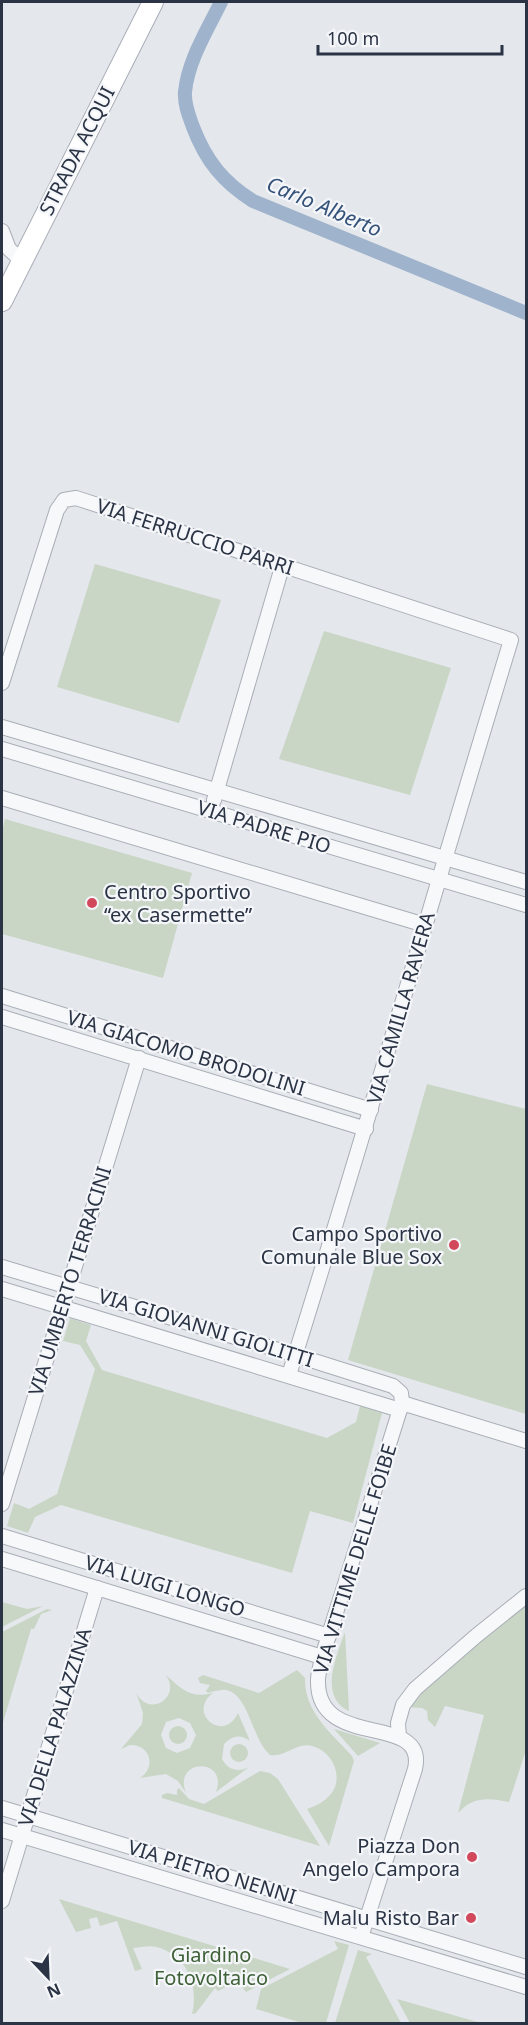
<svg xmlns="http://www.w3.org/2000/svg" width="528" height="2025" viewBox="0 0 528 2025" font-family="'Noto Sans',sans-serif">
  <rect width="100%" height="100%" fill="#e4e7ec"/>
  <g fill="#c9d6c5" fill-rule="evenodd">
    <path d="M95 564 221 600 179 723 57 687Z"/>
    <path d="M324 631 451 668 410 795 279 759Z"/>
    <path d="M5 819 192 873 163 978 2 934V832Z"/>
    <path d="M427 1084 526 1109V1414L348 1360Z"/>
    <path d="M70 1318 91 1325 86 1341 102 1370 327 1438 356 1422 360 1406 382 1413 353 1523 310 1511 292 1573 61 1505 35 1517 28 1533 7 1526 14 1503 29 1509 57 1494 95 1369 80 1345 63 1341Z"/>
    <path d="M526 1596V1750L509 1802C489 1798 473 1796 458 1813L484 1715 445 1706 435 1727 428 1720 427 1711 422 1708 406 1707 415 1689Z"/>
    <path d="M2 1602 27 1609 43 1606 2 1627Z"/>
    <path d="M47 1609 52 1610 41 1614 34 1629H31L2 1726V1632Z"/>
    <path d="M345 1632 349 1711C318 1696 337 1655 345 1632Z"/>
    <path d="M297 1670 305 1678C304 1712 331 1733 352 1756L354 1761 329 1846 307 1809C316 1806 324 1802 331 1794 344 1778 333 1753 315 1747 298 1740 286 1758 270 1755 252 1740 249 1694 226 1690 220 1689 213 1692 208 1693L206 1691 210 1685 200 1683 198 1678 203 1675 259 1693Z"/>
    <path d="M166 1675C181 1689 191 1699 213 1693 186 1713 224 1744 238 1713L250 1741C241 1734 232 1735 224 1744L222 1759C228 1770 238 1773 249 1767L216 1792C229 1757 172 1758 186 1793L178 1781 166 1774 140 1778C157 1767 150 1744 130 1745L121 1749 142 1724 143 1713 136 1692C147 1718 182 1699 166 1675ZM179 1718 190 1723 196 1735 190 1748 177 1753 166 1748 161 1735 166 1722Z"/>
    <circle cx="178" cy="1735" r="9"/>
    <path d="M334 1729 380 1743 358 1756Z"/>
    <circle cx="239" cy="1753" r="9"/>
    <path d="M260 1771 270 1773 278 1779 320 1846 162 1798V1795L167 1793 177 1795V1790L179 1788 189 1799 204 1804Z"/>
    <path d="M59 1899 290 1969 246 1992 237 1981 218 1991 215 1988 196 2013 192 2014C199 1985 187 1956 157 1947 150 1945 141 1947 133 1948L142 1969 135 1971 117 1921 100 1926 97 1917 89 1919 91 1928 76 1932Z"/>
    <path d="M334 1941 349 1945 326 2023H302L256 2009 261 1989 338 1949Z"/>
    <path d="M358 1950 372 1954 366 1957 401 2023H335Z"/>
    <path d="M397 1999 481 2023H410Z"/>
  </g>
  <g fill="none" stroke-linecap="round" stroke-linejoin="round">
    <path stroke="#9fb4cc" stroke-width="14" d="M221 2C208 29 188 60 185 92 184 104 189 116 193 127 206 161 223 182 253 201L526 313"/>
    <defs>
      <g id="street">
        <path d="M2 231 9 249 22 261"/>
        <path d="M2 683 57 510 64 500 76 498 511 640C436 885 366 1131 289 1375"/>
        <path d="M2 727 526 882"/>
        <path d="M2 749 526 905"/>
        <path d="M2 798 425 925"/>
        <path d="M214 800 282 567"/>
        <path d="M2 996 371 1110"/>
        <path d="M2 1017 366 1129"/>
        <path d="M2 1267 295 1355 393 1386 401 1393 402 1403 322 1657C321 1665 318 1673 318 1680 316 1752 428 1711 415 1769L361 1937"/>
        <path d="M2 1289 400 1410"/>
        <path d="M402 1403 526 1441"/>
        <path d="M2 1504 139 1058"/>
        <path d="M2 1536 329 1636"/>
        <path d="M2 1559 322 1657"/>
        <path d="M399 1737 398 1723 403 1705 415 1689 476 1636 526 1596"/>
        <path d="M2 1808 526 1967"/>
        <path d="M2 1830 526 1987"/>
        <path d="M2 1901 97 1588"/>
      </g>
      <path id="secondary" d="M2 301 153 2"/>
    </defs>
    <use href="#street" stroke="#a9aeb7" stroke-width="16"/>
    <use href="#secondary" stroke="#a9aeb7" stroke-width="22"/>
    <use href="#street" stroke="#f7f8fa" stroke-width="14"/>
    <use href="#secondary" stroke="#fff" stroke-width="20"/>
  </g>
  <g fill="#d1495b" stroke="#f4f6f9" stroke-width="2">
    <circle cx="92" cy="903" r="6"/>
    <circle cx="454" cy="1245" r="6"/>
    <circle cx="472" cy="1857" r="6"/>
    <circle cx="471" cy="1918" r="6"/>
  </g>
  <g text-anchor="middle" stroke-width="4.5" stroke-linejoin="round" paint-order="stroke">
    <g font-size="20" fill="#2b3445" stroke="#f4f6f9">
      <text transform="translate(77 151) rotate(-63)" y="7">STRADA ACQUI</text>
      <text transform="translate(195 537) rotate(18)" y="7">VIA FERRUCCIO PARRI</text>
      <text transform="translate(264 827) rotate(17)" y="7">VIA PADRE PIO</text>
      <text transform="translate(401 1008) rotate(-74)" y="7">VIA CAMILLA RAVERA</text>
      <text transform="translate(186 1053) rotate(17)" y="7">VIA GIACOMO BRODOLINI</text>
      <text transform="translate(70 1281) rotate(-73)" y="7">VIA UMBERTO TERRACINI</text>
      <text transform="translate(206 1328) rotate(17)" y="7">VIA GIOVANNI GIOLITTI</text>
      <text transform="translate(355 1559) rotate(-73)" y="7">VIA VITTIME DELLE FOIBE</text>
      <text transform="translate(165 1586) rotate(17)" y="7">VIA LUIGI LONGO</text>
      <text transform="translate(55 1727) rotate(-73)" y="7">VIA DELLA PALAZZINA</text>
      <text transform="translate(212 1872) rotate(17)" y="7">VIA PIETRO NENNI</text>
    </g>
    <g font-size="20" fill="#2b3445" stroke="#f4f6f9" text-anchor="end">
      <text x="104" y="899" text-anchor="start">Centro Sportivo<tspan x="104" dy="23">“ex Casermette”</tspan></text>
      <text x="442" y="1241">Campo Sportivo<tspan x="442" dy="23">Comunale Blue Sox</tspan></text>
      <text x="460" y="1853">Piazza Don<tspan x="460" dy="23">Angelo Campora</tspan></text>
      <text x="459" y="1925">Malu Risto Bar</text>
    </g>
    <g font-size="20" fill="#3f6138" stroke="#f4f6f9">
      <text x="211" y="1962">Giardino<tspan x="211" dy="23">Fotovoltaico</tspan></text>
    </g>
    <g font-size="21" font-style="italic" fill="#34527a" stroke="#f4f6f9">
      <text transform="translate(324 207) rotate(23)" y="7">Carlo Alberto</text>
    </g>
  </g>
  <rect width="528" height="2025" fill="none" stroke="#2b3445" stroke-width="6"/>
  <g transform="translate(48 1977) rotate(157)" stroke="#f4f6f9" stroke-width="4.5" paint-order="stroke">
  <path d="M0-4.5L10 22L0 15L-10 22Z" fill="#2b3445"/>
  <text y="-9" font-size="16" font-weight="bold" text-anchor="middle" fill="#2b3445">N</text>
  </g>
  <path d="M318 45v9h184v-9" fill="none" stroke="#2b3445" stroke-width="3"/>
  <text x="327" y="45" font-size="18" fill="#2b3445" stroke="#f4f6f9" stroke-width="4.5" paint-order="stroke">100 m</text>
</svg>
